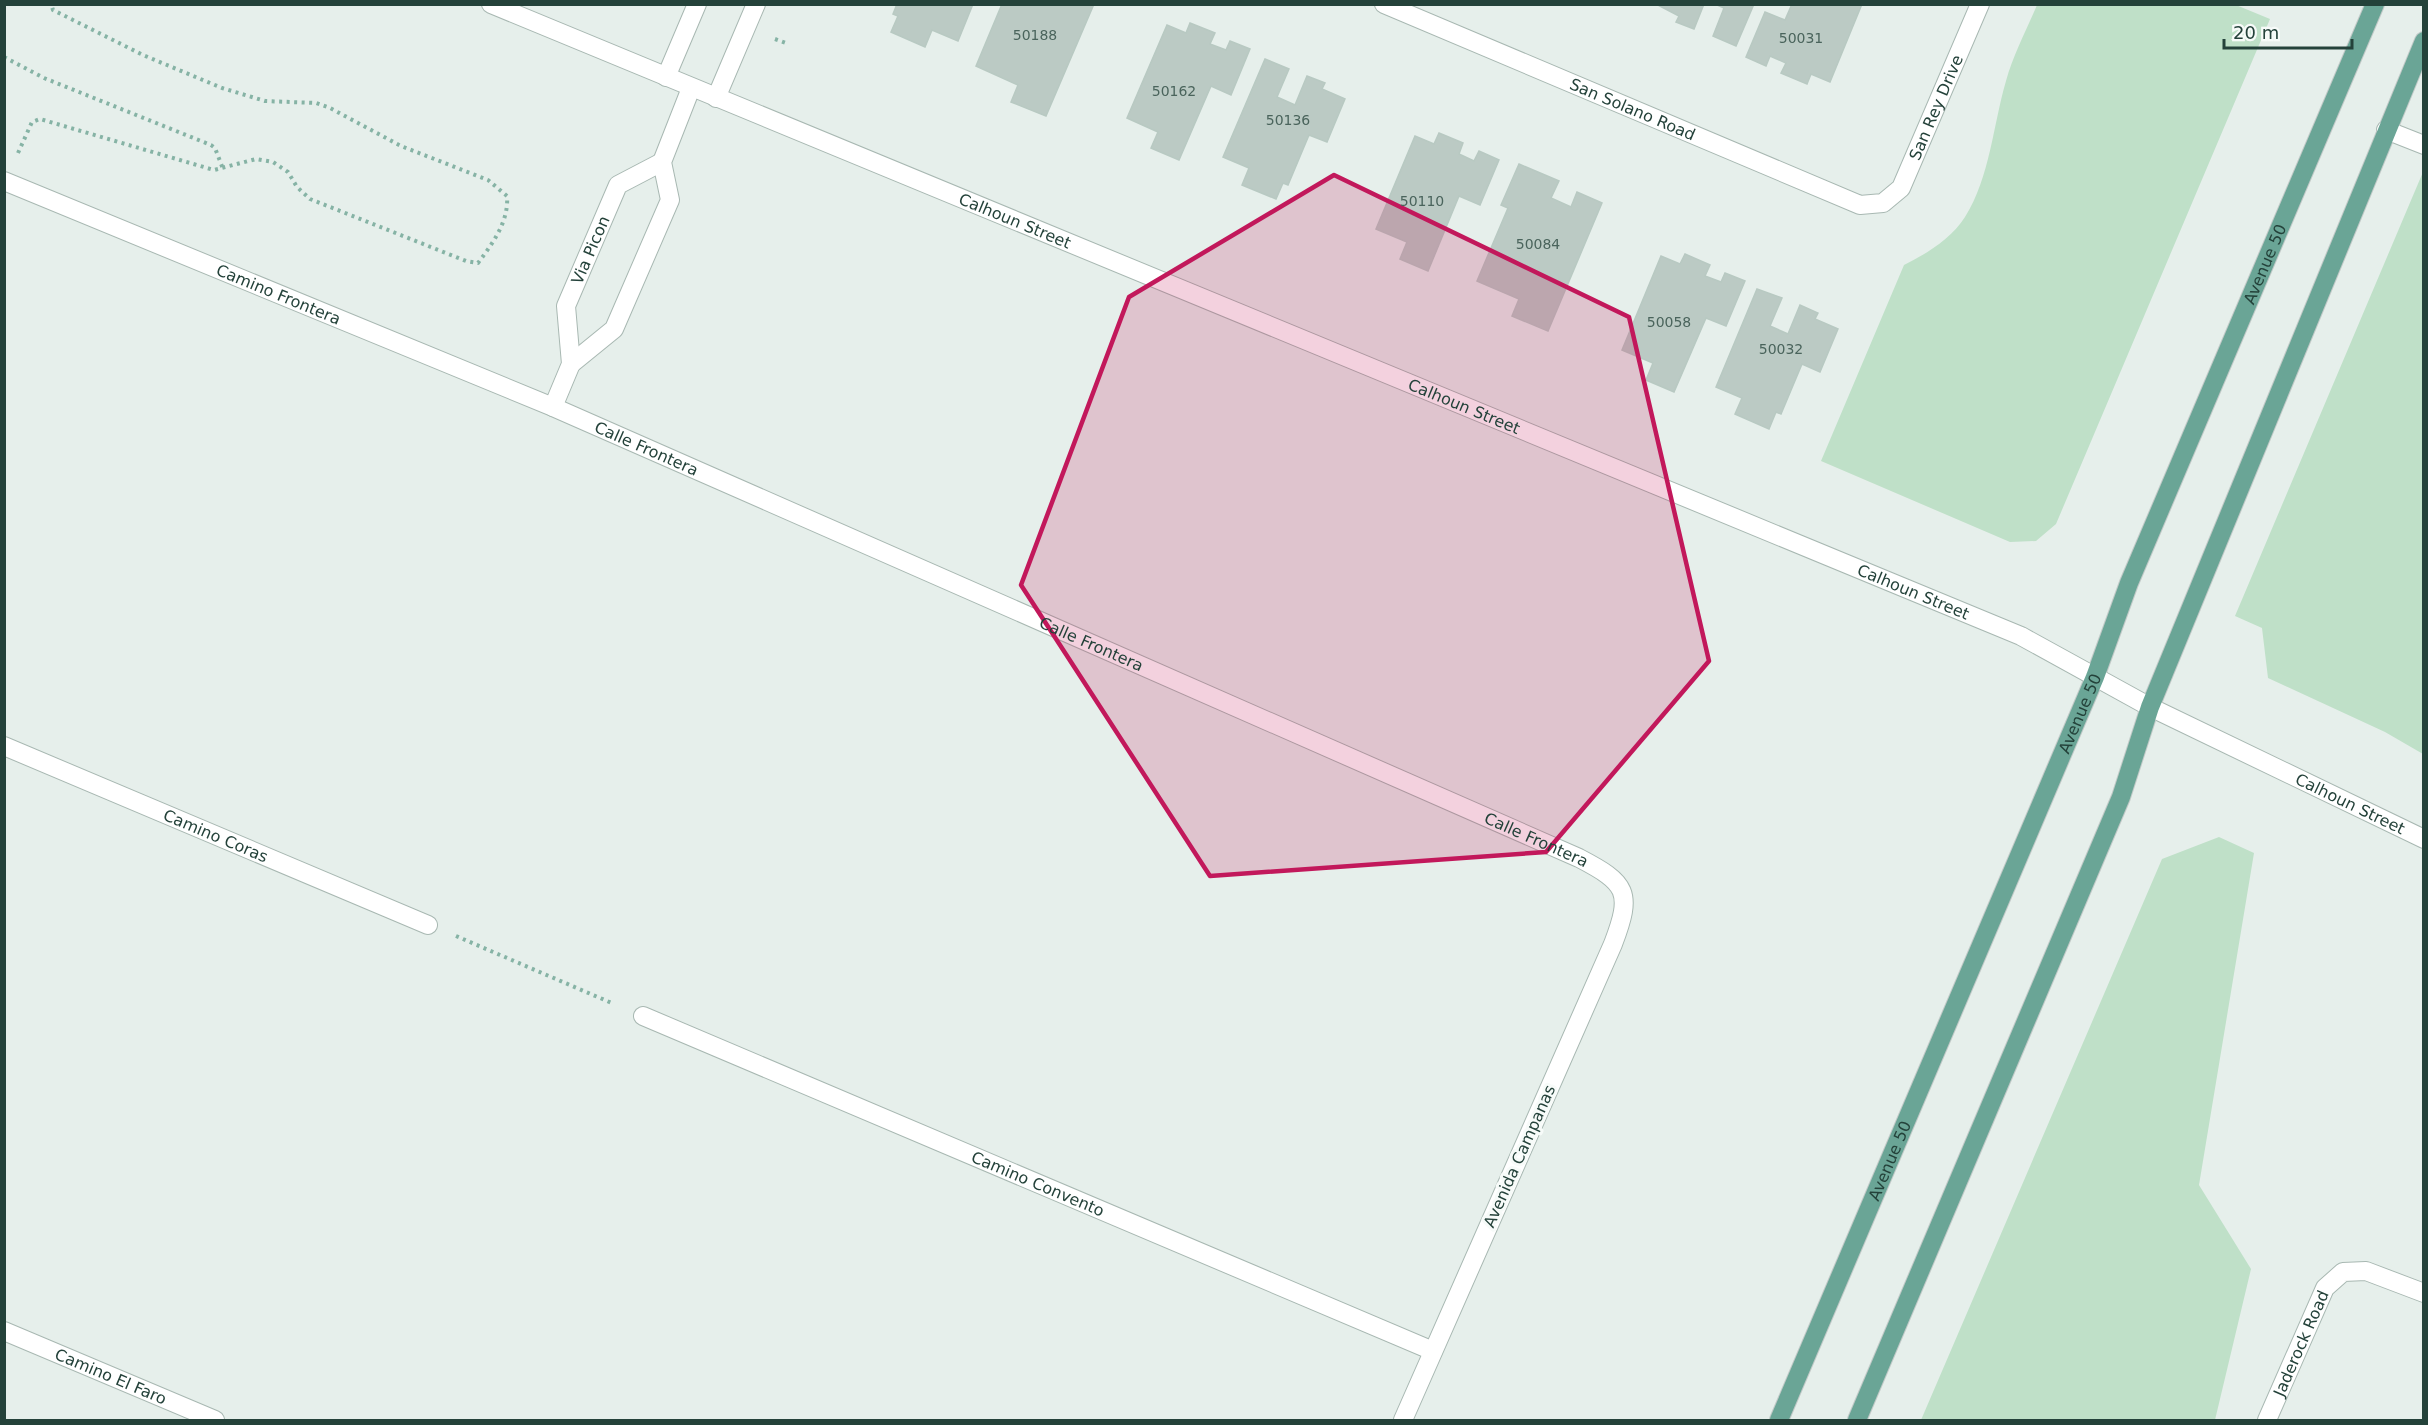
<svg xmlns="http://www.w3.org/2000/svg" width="2428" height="1425" viewBox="0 0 2428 1425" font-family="'DejaVu Sans',sans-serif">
  <rect width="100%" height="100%" fill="#e6efeb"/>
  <g fill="#bfe0c8">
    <path d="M2037 5H2236L2270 19 2056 524 2036 541 2010 542 1821 461 1904 265C1926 254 1951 239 1965 217 1990 177 1993 125 2006 81 2013 55 2027 29 2037 5Z"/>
    <path d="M2423 172V754L2385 732 2268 678 2262 628 2235 616Z"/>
    <path d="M2219 837 2254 853 2199 1185 2251 1269 2215 1420H1921L2162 859Z"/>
  </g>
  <g fill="#bbcac4" stroke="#b8c9c2" stroke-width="1.5">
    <path d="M897 4H973L958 41 932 30 925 47 891 32 898 16 893 14Z"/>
    <path d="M1002 4H1094L1046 116 1011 102 1018 85 976 66Z"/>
    <path d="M1656 4H1704L1694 29 1676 22 1679 16Z"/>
    <path d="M1715 4H1754L1736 46 1713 36 1724 8Z"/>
    <path d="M1792 4H1862L1830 82 1811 74 1807 84 1781 73 1786 63 1770 56 1766 66 1746 57 1765 12 1785 20Z"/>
    <path d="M1190 23 1215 33 1210 44 1226 50 1230 41 1250 49 1231 95 1211 86 1179 160 1151 148 1158 132 1127 118 1167 25 1186 33Z"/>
    <path d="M1265 59 1289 69 1277 97 1295 105 1307 76 1325 83 1322 89 1345 99 1327 142 1309 135 1288 185 1283 183 1276 199 1242 185 1249 168 1223 157Z"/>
    <path d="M1439 133 1463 143 1459 154 1474 161 1479 151 1499 160 1480 205 1459 196 1428 271 1400 259 1407 242 1376 229 1415 136 1434 144Z"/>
    <path d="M1519 164 1559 181 1551 198 1571 207 1577 192 1602 203 1548 331 1512 316 1519 299 1477 281 1508 208 1501 205Z"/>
    <path d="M1685 254 1710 265 1705 276 1721 282 1725 273 1745 281 1726 326 1706 318 1674 392 1646 380 1653 363 1622 350 1661 256 1680 264Z"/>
    <path d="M1757 289 1782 298 1770 326 1788 334 1800 305 1818 313 1815 319 1838 329 1820 372 1802 364 1781 414 1776 412 1769 429 1735 414 1742 398 1716 387Z"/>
  </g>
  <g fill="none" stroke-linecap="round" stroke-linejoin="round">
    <defs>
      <g id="minor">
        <path id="s1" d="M491 4 2021 636 2150 707 2424 839"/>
        <path id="s2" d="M1384 4 1860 205 1883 203 1901 188 1980 4"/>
        <path d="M666 77 697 4"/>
        <path d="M716 98 756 4"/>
        <path d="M2386 130 2424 145"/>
        <path id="s3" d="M4 181 553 407 1579 858C1627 883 1633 892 1613 944L1403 1420"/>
        <path d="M571 364 614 329 670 200 662 162 691 88"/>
        <path id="s4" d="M553 407 571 364 566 306 618 185 662 162"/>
        <path id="s5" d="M4 746 428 925"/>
        <path id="s6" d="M643 1016 1433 1351"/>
        <path id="s7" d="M4 1331 215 1420"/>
        <path id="s8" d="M2267 1420 2325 1288 2343 1272 2366 1271 2424 1293"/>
      </g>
      <g id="major">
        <path id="s9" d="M1779 1420 2095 677 2129 583 2375 4"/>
        <path d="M1857 1420 2121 797 2150 707 2424 41"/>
      </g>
    </defs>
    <use href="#minor" stroke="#a8b8b2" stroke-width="20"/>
    <use href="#major" stroke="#c2cac8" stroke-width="20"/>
    <g stroke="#86b3a5" stroke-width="4" stroke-dasharray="3 4.5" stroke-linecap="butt">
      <path d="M775 39 786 43"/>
      <path d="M4 57 44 78 211 145 215 148 223 169"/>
      <path d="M18 153 32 122 40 119 214 170 256 159 273 162 288 172 297 187 310 199 466 261 478 263C493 243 509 221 507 196L488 180 401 146 330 108 316 103 265 101 222 88 143 55 53 10 51 4"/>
      <path d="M456 936 614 1004"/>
    </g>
    <use href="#minor" stroke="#fff" stroke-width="18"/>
    <use href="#major" stroke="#6aa596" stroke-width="18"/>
  </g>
  <path fill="#c2185b" fill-opacity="0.2" stroke="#c2185b" stroke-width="4.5" stroke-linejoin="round" d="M1334 175 1629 317 1709 661 1546 852 1210 876 1021 585 1129 297Z"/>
  <g text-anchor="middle" stroke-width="6" stroke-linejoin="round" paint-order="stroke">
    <g font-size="14" fill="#4a645c">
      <text x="1035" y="40">50188</text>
      <text x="1801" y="43">50031</text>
      <text x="1174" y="96">50162</text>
      <text x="1288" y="125">50136</text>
      <text x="1422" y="206">50110</text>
      <text x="1538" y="249">50084</text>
      <text x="1669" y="327">50058</text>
      <text x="1781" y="354">50032</text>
    </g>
    <g font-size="16" fill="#24423a" stroke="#f7fbf9">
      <text dy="6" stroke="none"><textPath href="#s2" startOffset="651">San Rey Drive</textPath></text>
      <text dy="6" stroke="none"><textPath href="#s2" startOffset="270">San Solano Road</textPath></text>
      <text dy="6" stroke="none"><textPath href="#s1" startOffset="567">Calhoun Street</textPath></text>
      <text dy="6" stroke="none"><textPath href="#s4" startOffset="166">Via Picon</textPath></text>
      <text dy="6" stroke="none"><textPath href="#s9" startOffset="1254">Avenue 50</textPath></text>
      <text dy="6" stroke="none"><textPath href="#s3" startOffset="297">Camino Frontera</textPath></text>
      <text dy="6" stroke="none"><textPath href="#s1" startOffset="1053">Calhoun Street</textPath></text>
      <text dy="6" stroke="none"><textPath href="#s3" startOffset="696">Calle Frontera</textPath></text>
      <text dy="6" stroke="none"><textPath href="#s1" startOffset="1539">Calhoun Street</textPath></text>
      <text dy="6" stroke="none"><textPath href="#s3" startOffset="1182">Calle Frontera</textPath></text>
      <text dy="6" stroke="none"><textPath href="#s9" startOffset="768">Avenue 50</textPath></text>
      <text dy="6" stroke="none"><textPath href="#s1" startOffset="2025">Calhoun Street</textPath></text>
      <text dy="6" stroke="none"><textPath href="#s5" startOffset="230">Camino Coras</textPath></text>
      <text dy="6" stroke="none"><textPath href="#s3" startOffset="1668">Calle Frontera</textPath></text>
      <text transform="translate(1519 1156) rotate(-66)" y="6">Avenida Campanas</text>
      <text dy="6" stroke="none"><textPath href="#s9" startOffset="282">Avenue 50</textPath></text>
      <text dy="6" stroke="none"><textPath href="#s6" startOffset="429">Camino Convento</textPath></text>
      <text dy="6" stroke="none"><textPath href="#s8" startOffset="84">Jaderock Road</textPath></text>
      <text dy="6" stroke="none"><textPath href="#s7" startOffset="116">Camino El Faro</textPath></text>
    </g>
  </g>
  <rect width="2428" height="1425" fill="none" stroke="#24423a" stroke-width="12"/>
  <path d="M2224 39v9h128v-9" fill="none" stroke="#24423a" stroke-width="3"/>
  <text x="2233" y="39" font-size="18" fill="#24423a" stroke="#f7fbf9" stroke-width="4.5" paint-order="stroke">20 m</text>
</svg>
